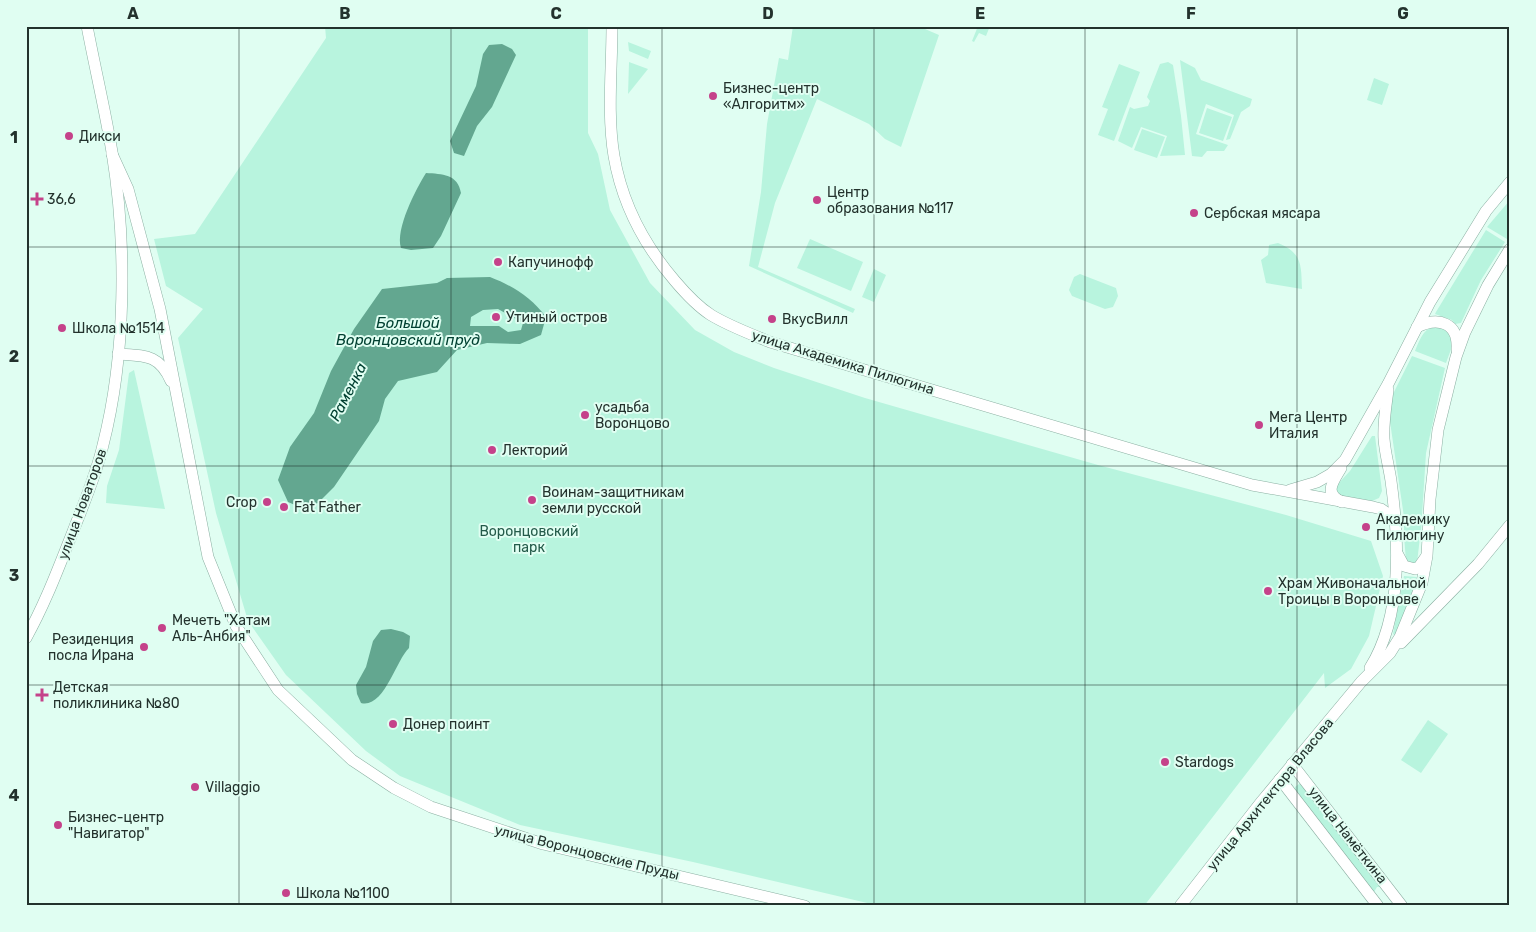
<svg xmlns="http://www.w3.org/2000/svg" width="1536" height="932" viewBox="0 0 1536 932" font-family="Rubik,sans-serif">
  <rect width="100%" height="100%" fill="#e0fef2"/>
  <g fill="#b8f4de">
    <path d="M325 26H588V133L598 154 610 210 650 283 695 330 734 352 774 368 865 398 1098 465 1286 515 1371 541 1383 576 1369 636 1351 669 1325 688 1324 673 1144 906H880L693 862 520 825 400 776 366 751 286 675 248 621 216 513 178 338 203 309 166 286 154 239 195 234 326 38Z"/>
    <path d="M793 26H918L939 35 901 147 885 139 869 124 817 99 775 203 758 267 855 309 853 313 749 266 761 192 767 124 779 58 788 60Z"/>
    <path d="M978 26H990L986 36 979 33 974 42 972 41Z"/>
    <path d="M628 42 651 51 648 59 629 51Z"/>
    <path d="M1180 60 1195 68 1201 80 1252 99 1250 106 1241 112 1230 139 1226 140 1234 115 1206 104 1196 134 1228 145 1224 151H1207L1202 157 1192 156Z"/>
    <path d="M629 62 648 69 628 94Z"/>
    <path d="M1168 62 1173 65 1181 116 1185 155 1160 156 1167 136 1141 127 1132 148 1118 141 1130 107 1134 109 1148 106 1150 101 1147 97 1160 64Z"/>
    <path d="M1119 64 1140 72 1114 141 1098 135 1108 109 1102 107Z"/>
    <path d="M1374 78 1389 84 1382 105 1367 100Z"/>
    <path d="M1207 108 1232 117 1223 141 1199 133Z"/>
    <path d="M1142 129 1165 137 1157 158 1134 150Z"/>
    <path d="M1510 200V235L1507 239 1487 227Z"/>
    <path d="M1486 230 1505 242 1481 280 1461 323 1455 324 1452 320 1435 314 1436 312Z"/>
    <path d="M810 239 863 262 851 291 797 268Z"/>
    <path d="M1278 243C1303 253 1301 266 1302 289L1266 283 1261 260 1268 255 1269 245Z"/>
    <path d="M874 269 886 275 874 302 862 297Z"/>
    <path d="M1080 274 1116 288 1118 296 1113 307 1105 309 1072 296 1069 290 1074 277Z"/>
    <path d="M1433 326 1448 330 1453 344 1446 363 1415 351C1419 341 1423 330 1433 326Z"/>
    <path d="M1412 356 1445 368 1426 453 1421 531H1404V517L1389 415 1393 394Z"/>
    <path d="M134 370 165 509 106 503 107 486 119 450 129 373Z"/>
    <path d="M1372 436H1375L1382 491 1379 498 1372 501 1337 495 1335 487 1350 471Z"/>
    <path d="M1404 536 1420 537 1417 563H1414L1406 561Z"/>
    <path d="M1404 576 1417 577 1408 607 1395 635 1393 634Z"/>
    <path d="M1428 720 1448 734 1421 773 1401 760Z"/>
    <path d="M1299 784 1303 785 1380 887H1377L1374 892 1295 791V787Z"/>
  </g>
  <g fill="#63a790" fill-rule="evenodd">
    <path d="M502 44 512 49 516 55 492 107 477 126 464 156 454 153 450 141 476 86 483 54 489 45Z"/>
    <path d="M426 173C442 174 458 174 461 193L441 236 433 248 411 250 401 248C395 229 416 189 426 173Z"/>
    <path d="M490 277C513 286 531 297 546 317L541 335 520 344 487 343 457 350 437 372 398 381 385 399 379 421 334 487 318 503 302 508 288 502 278 480 290 447 314 413 331 371 354 329 382 289 437 283 447 278ZM498 309 523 323 521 330 508 332 499 326H470L471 317 483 310Z"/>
    <path d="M391 629 403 632 410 636 409 648C396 660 384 709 361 703L357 694 356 685 366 667 373 641 381 630Z"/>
  </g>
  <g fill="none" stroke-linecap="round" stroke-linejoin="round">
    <defs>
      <g id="minor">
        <path d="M612 26C612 69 607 114 614 156 622 203 644 245 675 281 686 294 697 306 711 315 729 326 751 334 770 342L1252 485 1373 507 1381 509 1394 518"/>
        <path d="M112 154 128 189 160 309 208 557 236 626 278 690 352 760 394 788 431 807 543 844 805 906"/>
        <path d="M1417 327C1439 316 1459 323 1457 350"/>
        <path d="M118 354C145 356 159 354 171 381"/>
        <path d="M1341 468C1333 482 1323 493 1342 502"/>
        <path d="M1290 490 1317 482 1331 474 1345 460 1388 384 1430 302 1486 211 1510 182"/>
        <path d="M1397 553 1404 566 1415 569 1419 567 1426 557"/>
        <path d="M26 638C45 604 58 569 72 534 83 505 96 476 103 445 126 355 127 244 112 152 105 110 95 68 87 26"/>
        <path d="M1401 643 1478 564 1510 525"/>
        <path d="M1370 668C1403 615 1399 540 1391 481 1389 467 1385 453 1384 439 1383 423 1386 406 1388 390"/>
        <path d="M1292 764 1402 906"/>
        <path d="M1280 779 1378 906"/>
        <path d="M1180 906 1262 801 1361 682 1390 653 1400 637 1422 583 1427 556 1430 499 1438 430 1456 357 1465 332 1488 285 1510 249"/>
      </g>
    </defs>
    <use href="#minor" stroke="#8bafa2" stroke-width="12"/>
    <use href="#minor" stroke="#fff" stroke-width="11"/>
  </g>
  <path fill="none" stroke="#23322d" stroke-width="1" stroke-opacity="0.55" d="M239 26V906M451 26V906M662 26V906M874 26V906M1085 26V906M1297 26V906M26 247H1510M26 466H1510M26 685H1510"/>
  <g fill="#c5428a" stroke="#e0fef2" stroke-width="2">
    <circle cx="713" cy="96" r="5"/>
    <circle cx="69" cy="136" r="5"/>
    <path d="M34.5 191.5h5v5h5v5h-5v5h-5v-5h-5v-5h5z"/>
    <circle cx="817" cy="200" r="5"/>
    <circle cx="1194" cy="213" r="5"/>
    <circle cx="498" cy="262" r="5"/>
    <circle cx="496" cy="317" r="5"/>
    <circle cx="772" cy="319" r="5"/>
    <circle cx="62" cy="328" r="5"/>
    <circle cx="585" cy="415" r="5"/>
    <circle cx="1259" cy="425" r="5"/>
    <circle cx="492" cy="450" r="5"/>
    <circle cx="532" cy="500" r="5"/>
    <circle cx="267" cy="502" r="5"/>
    <circle cx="284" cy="507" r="5"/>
    <circle cx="1366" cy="527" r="5"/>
    <circle cx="1268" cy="591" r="5"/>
    <circle cx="162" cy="628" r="5"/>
    <circle cx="144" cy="647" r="5"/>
    <path d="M39.5 687.5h5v5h5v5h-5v5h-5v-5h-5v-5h5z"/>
    <circle cx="393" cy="724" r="5"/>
    <circle cx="1165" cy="762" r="5"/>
    <circle cx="195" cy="787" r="5"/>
    <circle cx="58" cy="825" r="5"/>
    <circle cx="286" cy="893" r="5"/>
  </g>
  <g text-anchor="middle" stroke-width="4" stroke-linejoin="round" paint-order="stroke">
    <g font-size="14" fill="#23322d" stroke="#e0fef2" text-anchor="start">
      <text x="723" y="93">Бизнес-центр<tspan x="723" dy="16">«Алгоритм»</tspan></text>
      <text x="79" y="141">Дикси</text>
      <text x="827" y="197">Центр<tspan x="827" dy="16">образования №117</tspan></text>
      <text x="47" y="204">36,6</text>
      <text x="1204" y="218">Сербская мясара</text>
      <text x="508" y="267">Капучинофф</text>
      <text x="506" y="322">Утиный остров</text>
      <text x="782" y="324">ВкусВилл</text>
      <text x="72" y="333">Школа №1514</text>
      <text x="595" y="412">усадьба<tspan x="595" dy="16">Воронцово</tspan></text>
      <text x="1269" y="422">Мега Центр<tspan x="1269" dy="16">Италия</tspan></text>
      <text x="502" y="455">Лекторий</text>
      <text x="542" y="497">Воинам-защитникам<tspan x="542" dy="16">земли русской</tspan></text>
      <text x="257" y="507" text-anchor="end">Crop</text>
      <text x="294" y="512">Fat Father</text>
      <text x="1376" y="524">Академику<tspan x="1376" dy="16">Пилюгину</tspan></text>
      <text x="1278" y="588">Храм Живоначальной<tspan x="1278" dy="16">Троицы в Воронцове</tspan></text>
      <text x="172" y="625">Мечеть "Хатам<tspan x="172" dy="16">Аль-Анбия"</tspan></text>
      <text x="134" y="644" text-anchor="end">Резиденция<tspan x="134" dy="16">посла Ирана</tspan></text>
      <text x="53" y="692">Детская<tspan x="53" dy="16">поликлиника №80</tspan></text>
      <text x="403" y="729">Донер поинт</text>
      <text x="1175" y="767">Stardogs</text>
      <text x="205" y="792">Villaggio</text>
      <text x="68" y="822">Бизнеc-центр<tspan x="68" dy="16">"Навигатор"</tspan></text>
      <text x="296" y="898">Школа №1100</text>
    </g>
    <g font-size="14" fill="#23322d" stroke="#e0fef2">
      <text transform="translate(843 362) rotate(17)" y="5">улица Академика Пилюгина</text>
      <text transform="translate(82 504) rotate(-70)" y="5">улица Новаторов</text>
      <text transform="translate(1270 794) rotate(-51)" y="5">улица Архитектора Власова</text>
      <text transform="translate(1348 835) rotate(52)" y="5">улица Намёткина</text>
      <text transform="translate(587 852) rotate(14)" y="5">улица Воронцовские Пруды</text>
    </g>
    <g font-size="14" fill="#245b4a" stroke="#e0fef2">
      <text x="529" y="536">Воронцовский<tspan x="529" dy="16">парк</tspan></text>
    </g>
    <g font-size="15" font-style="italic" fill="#014031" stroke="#e0fef2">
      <text x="408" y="328">Большой<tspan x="408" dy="17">Воронцовский пруд</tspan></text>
      <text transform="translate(348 392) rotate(-63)" y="5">Раменка</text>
    </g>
  </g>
  <rect width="1536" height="932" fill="none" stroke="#e0fef2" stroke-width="55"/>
  <rect x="28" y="28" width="1480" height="876" fill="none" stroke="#23322d" stroke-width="2"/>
  <g font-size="16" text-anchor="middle" font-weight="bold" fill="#23322d">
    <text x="133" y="19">A</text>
    <text x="345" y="19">B</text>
    <text x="556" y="19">C</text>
    <text x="768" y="19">D</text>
    <text x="980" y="19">E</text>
    <text x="1191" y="19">F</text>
    <text x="1403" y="19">G</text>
    <text x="14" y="143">1</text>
    <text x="14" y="362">2</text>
    <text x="14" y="581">3</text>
    <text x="14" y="801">4</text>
  </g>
</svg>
